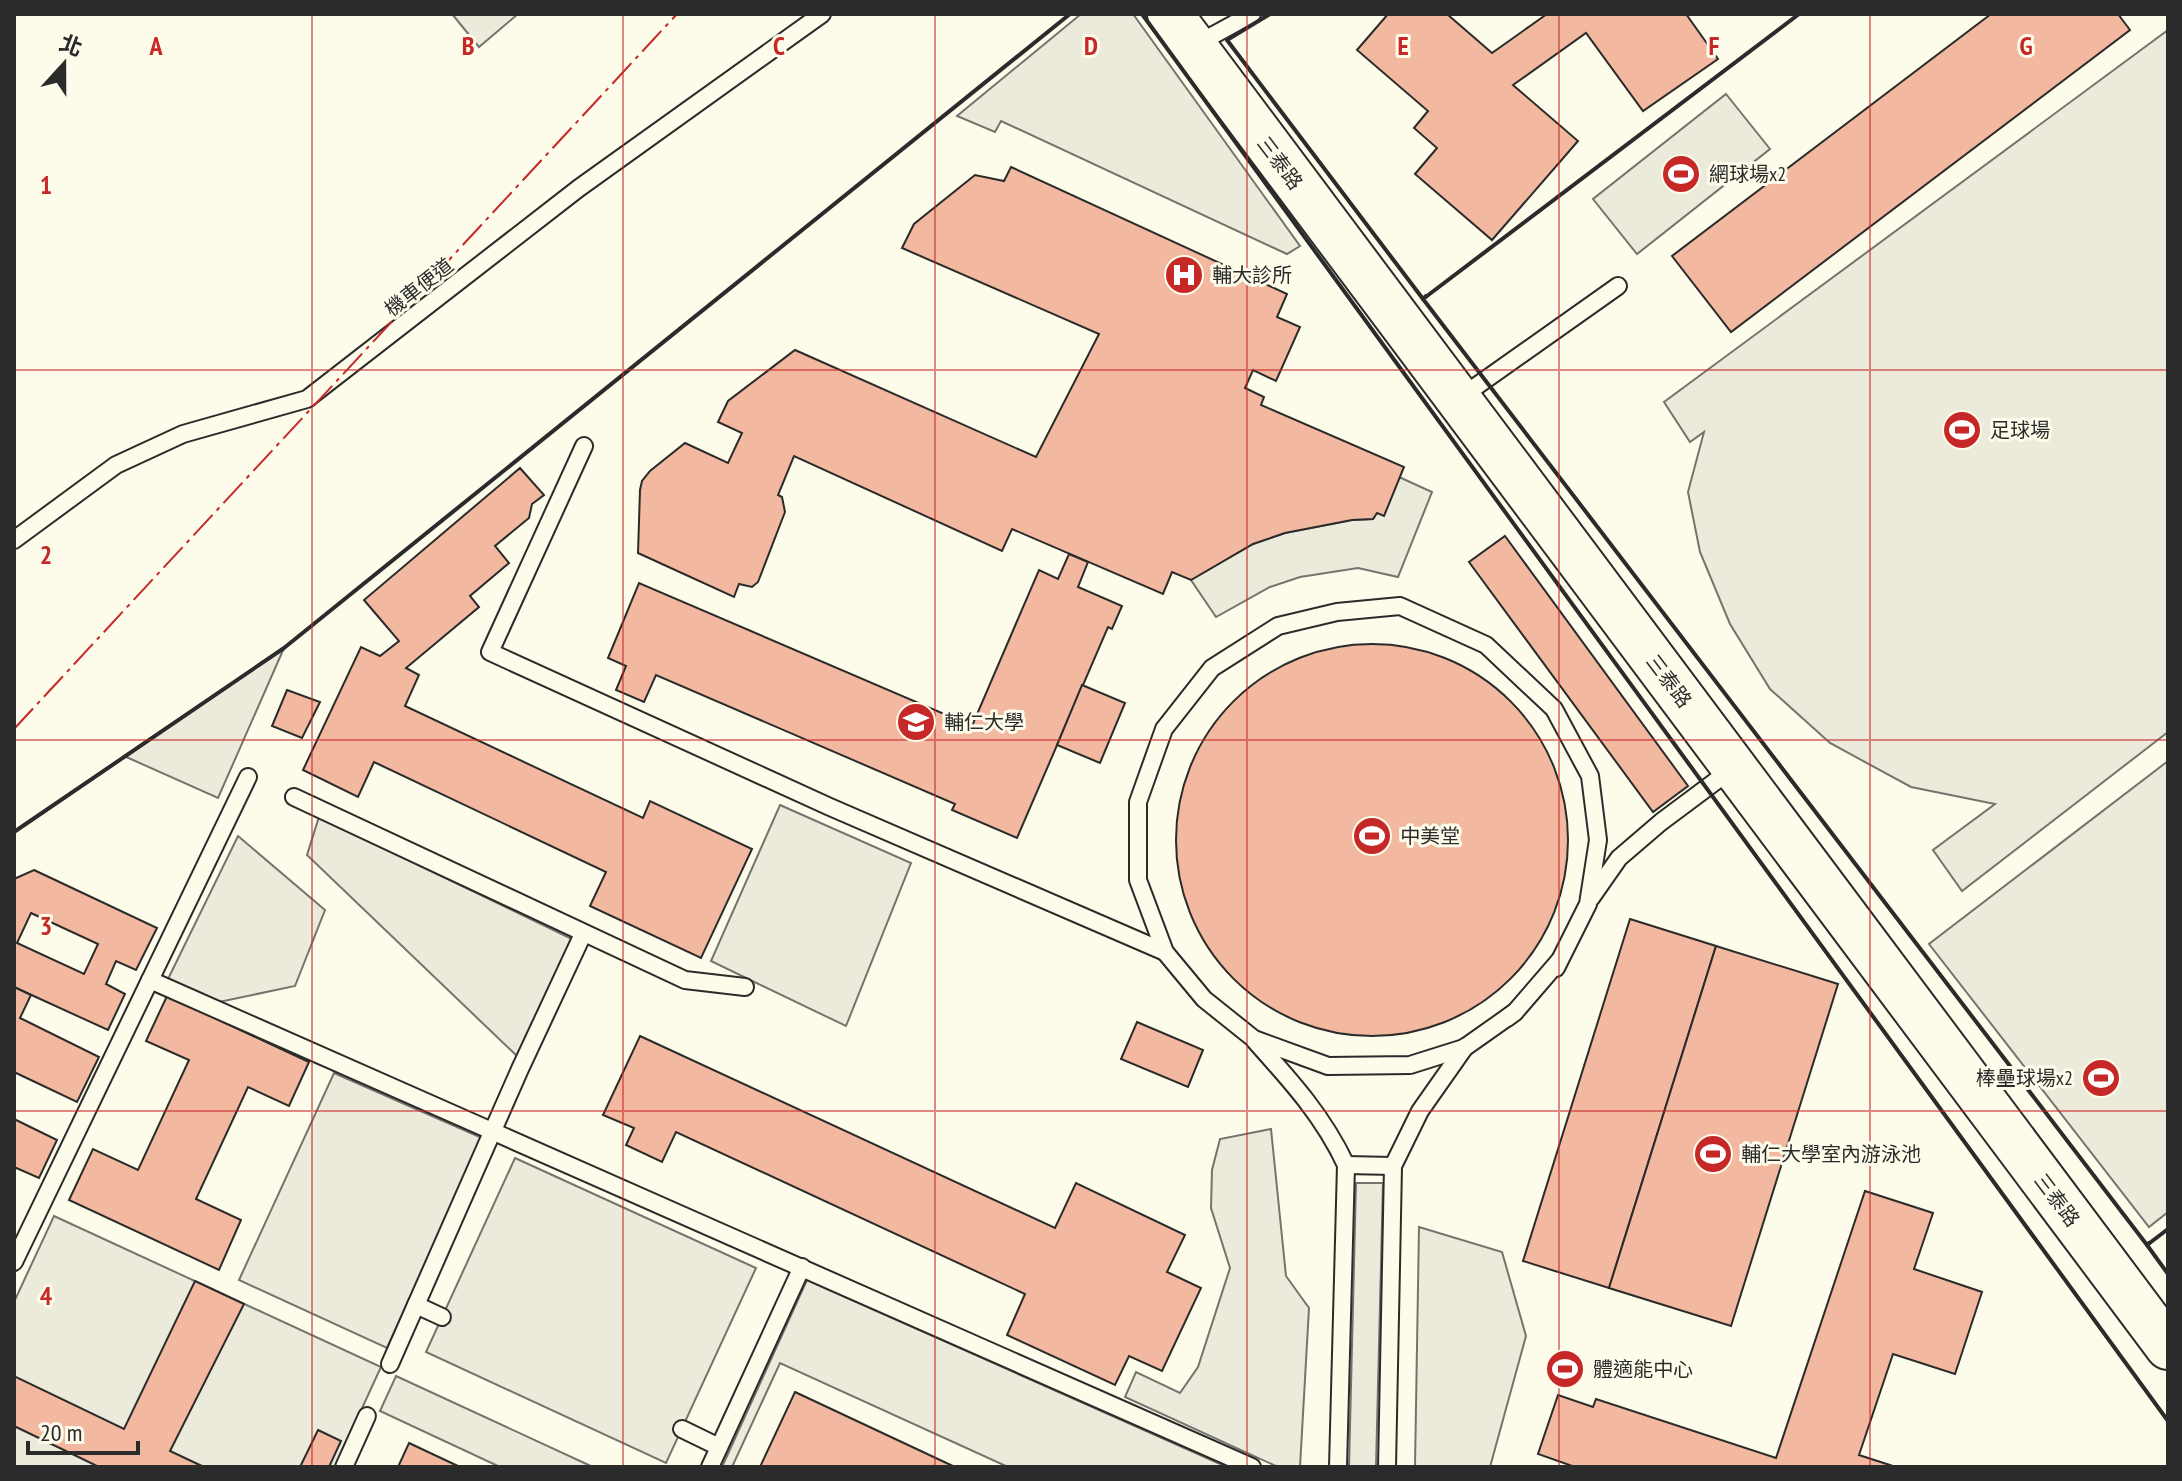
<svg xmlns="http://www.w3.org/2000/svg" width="2182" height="1481" viewBox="0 0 2182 1481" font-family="'PT Sans Narrow','Noto Sans TC',sans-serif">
  <rect width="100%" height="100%" fill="#fdfbea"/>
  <g fill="#ecebdb" stroke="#74746e" stroke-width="2">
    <path d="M1081 14H1133L1300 246 1287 254 1001 121 995 132 957 116Z"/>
    <path d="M2168 30V732L1962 891 1933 850 1995 804 1911 787 1830 743 1770 689 1730 624 1700 552 1688 492 1704 432 1690 442 1664 402Z"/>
    <path d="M1726 94 1770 149 1637 254 1593 199Z"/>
    <path d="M2168 761V1212L2149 1227 1929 944Z"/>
    <path d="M319 817 572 939 519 1058 307 855Z"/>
    <path d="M238 836 325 910 295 986 219 1002 168 979Z"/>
    <path d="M334 1073 482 1138 387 1348 239 1280Z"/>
    <path d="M1271 1129 1286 1276 1309 1308 1300 1467H1278L1125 1397 1136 1372 1180 1393 1198 1367 1230 1268 1211 1208 1212 1170 1220 1139Z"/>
    <path d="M54 1216 381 1367 335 1467H14V1302Z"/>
    <path d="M1419 1227 1502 1252 1526 1336 1490 1467H1415Z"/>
    <path d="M807 1280 1227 1467H1008L780 1363 732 1467H722Z"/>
    <path d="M396 1376 593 1467H500L380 1411Z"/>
  </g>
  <g fill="#eceadb" stroke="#74746e" stroke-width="2">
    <path d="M452 14H518L479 47Z"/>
    <path d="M1399 477 1432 492 1398 577 1358 568 1300 577 1270 587 1216 617 1191 580 1253 544 1285 533 1352 520 1373 519Z"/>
    <path d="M284 648 218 798 124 756 225 688Z"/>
    <path d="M780 805 911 863 846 1026 711 961Z"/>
    <path d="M515 1158 756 1268 666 1463 426 1352Z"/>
    <path d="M1356 1183H1383L1376 1467H1349Z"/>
  </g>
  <g fill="#f2b8a0" stroke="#2b2b2b" stroke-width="2" fill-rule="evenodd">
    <path d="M1388 14H1447L1492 53 1547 14H1686L1718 59 1643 111 1586 33 1513 85 1578 141 1492 240 1415 174 1437 148 1414 128 1428 111 1357 50Z"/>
    <path d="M1991 14H2118L2130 30 1731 332 1672 256Z"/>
    <path d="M1011 167 1287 294 1277 317 1300 327 1276 381 1253 370 1245 388 1264 397 1261 405 1404 467 1384 516 1377 513 1373 519 1352 520 1285 533 1253 544 1191 580 1172 572 1163 594 1012 529 1002 551 794 456 778 495 782 497 785 512 758 582 752 587 739 584 734 597 638 553 640 490 642 481 650 471 685 443 728 463 742 433 718 422 728 401 795 350 1036 457 1099 334 902 248 914 224 975 175 1004 181Z"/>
    <path d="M520 468 544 495 532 504 529 518 495 546 509 563 470 596 479 607 406 668 419 675 405 706 643 818 650 801 752 849 701 958 590 906 606 872 374 762 358 797 303 770 361 647 380 656 399 641 364 600Z"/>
    <path d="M1505 536 1688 786 1653 812 1469 562Z"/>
    <path d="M1069 554 1088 562 1078 587 1122 606 1112 629 1108 627 1017 838 952 810 955 804 656 675 644 702 616 690 626 666 608 658 639 583 972 726 1039 570 1058 579Z"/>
    <circle cx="1372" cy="840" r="196"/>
    <path d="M1082 685 1125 703 1100 763 1057 745Z"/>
    <path d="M287 690 320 702 302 738 272 726Z"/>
    <path d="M34 870 157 928 136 970 116 961 106 984 125 994 108 1030 14 987V879ZM31 913 98 944 84 974 17 943Z"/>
    <path d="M1630 919 1716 946 1609 1288 1523 1261Z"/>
    <path d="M1716 946 1838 984 1731 1326 1609 1288Z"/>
    <path d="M14 987 31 995 20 1018 99 1057 77 1102 14 1072Z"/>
    <path d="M167 996 309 1062 289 1106 248 1087 196 1199 241 1220 219 1270 69 1200 93 1149 138 1170 189 1060 146 1041Z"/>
    <path d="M1137 1022 1203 1050 1188 1087 1121 1059Z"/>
    <path d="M640 1036 1055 1228 1076 1183 1185 1235 1167 1272 1201 1288 1162 1371 1129 1356 1115 1385 1007 1335 1025 1294 676 1132 662 1162 626 1145 634 1128 603 1115Z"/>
    <path d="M14 1119 57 1140 39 1178 14 1167Z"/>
    <path d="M1865 1191 1933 1213 1914 1269 1982 1292 1955 1374 1893 1354 1859 1455 1896 1467H1575L1538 1454 1558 1395 1593 1407 1596 1399 1776 1458Z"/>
    <path d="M195 1281 244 1304 170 1451 204 1467H99L14 1426V1376L124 1429Z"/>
    <path d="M795 1392 955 1467H760Z"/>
    <path d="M318 1430 341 1441 329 1467H300Z"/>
    <path d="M409 1443 460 1467H398Z"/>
  </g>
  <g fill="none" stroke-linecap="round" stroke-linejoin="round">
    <defs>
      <g id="lane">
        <path d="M1197 44 1252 14"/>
        <path d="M1461 397 1618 286"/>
        <path d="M584 446 490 652 830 807 1165 952"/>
        <path d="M14 540 116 465 183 434 307 399 579 188 822 14"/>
        <path d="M294 797 685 980 745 987"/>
        <path d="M1591 898 1619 858 1661 822 1732 769"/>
        <path d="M150 980 1252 1467"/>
        <path d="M1515 1012 1464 1048 1410 1065 1328 1066 1254 1039 1204 999 1165 952 1138 880V802L1164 729 1212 668 1278 626 1337 612 1400 606 1486 645 1554 709 1590 776 1598 840 1588 904 1556 968"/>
        <path d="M1507 1018 1515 1012 1559 961"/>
        <path d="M1255 1041C1291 1081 1323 1116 1346 1165L1338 1467"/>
        <path d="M1346 1165 1393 1166"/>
        <path d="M14 1262 248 777"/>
        <path d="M416 1305 442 1317"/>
        <path d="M390 1364 520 1069 583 934"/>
        <path d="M682 1429 719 1447"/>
        <path d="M344 1467 367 1416"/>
        <path d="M710 1467 802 1267"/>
        <path d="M1387 1467 1393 1166 1420 1111 1465 1047"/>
      </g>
      <path id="secondary" d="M1170 14 2168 1347"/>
    </defs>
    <use href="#lane" stroke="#2b2b2b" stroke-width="20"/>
    <use href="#secondary" stroke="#2b2b2b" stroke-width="48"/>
    <use href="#lane" stroke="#fdfbea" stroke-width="16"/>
    <use href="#secondary" stroke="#fdfbea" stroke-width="44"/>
    <g stroke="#2b2b2b" stroke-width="4">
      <path d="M1142 14 2168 1421"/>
      <path d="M1270 14 1227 40 1423 299 1426 296"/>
      <path d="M1799 14 1423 299 2147 1245 2168 1229"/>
      <path d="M14 832 284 648 1070 14"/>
      <path d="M2149 1243 2147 1245 2168 1274"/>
    </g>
    <path stroke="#c62828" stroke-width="2" stroke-dasharray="28 6 4 6" stroke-linecap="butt" d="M14 729 677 14"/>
  </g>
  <path fill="none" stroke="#c62828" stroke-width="2" stroke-opacity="0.55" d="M312 14V1467M623 14V1467M935 14V1467M1247 14V1467M1559 14V1467M1870 14V1467M14 370H2168M14 740H2168M14 1111H2168"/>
  <defs>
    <symbol id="stadium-disc" viewBox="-11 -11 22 22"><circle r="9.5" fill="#c62828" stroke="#fdfbea"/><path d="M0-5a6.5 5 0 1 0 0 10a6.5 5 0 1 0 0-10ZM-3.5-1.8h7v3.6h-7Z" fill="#fff"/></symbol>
    <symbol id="hospital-disc" viewBox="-11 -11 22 22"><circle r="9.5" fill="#c62828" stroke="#fdfbea"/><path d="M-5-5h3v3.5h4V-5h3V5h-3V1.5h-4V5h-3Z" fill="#fff"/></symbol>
    <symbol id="university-disc" viewBox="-11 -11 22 22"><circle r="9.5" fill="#c62828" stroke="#fdfbea"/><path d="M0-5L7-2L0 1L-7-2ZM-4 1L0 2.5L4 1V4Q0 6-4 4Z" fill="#fff"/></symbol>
  </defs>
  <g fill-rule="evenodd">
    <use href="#stadium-disc" x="1659" y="152" width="44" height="44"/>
    <use href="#hospital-disc" x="1162" y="253" width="44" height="44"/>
    <use href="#stadium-disc" x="1940" y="408" width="44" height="44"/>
    <use href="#university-disc" x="894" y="700" width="44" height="44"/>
    <use href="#stadium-disc" x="1350" y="814" width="44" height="44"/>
    <use href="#stadium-disc" x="2079" y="1056" width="44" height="44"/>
    <use href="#stadium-disc" x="1691" y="1132" width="44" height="44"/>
    <use href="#stadium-disc" x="1543" y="1347" width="44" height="44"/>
  </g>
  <g text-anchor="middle" stroke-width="6" stroke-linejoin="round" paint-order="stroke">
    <g font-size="20" fill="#2b2b2b" stroke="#fdfbea">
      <text transform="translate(1280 163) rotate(53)" y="7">三泰路</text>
      <text transform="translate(419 287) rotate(-38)" y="7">機車便道</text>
      <text transform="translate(1669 681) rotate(53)" y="7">三泰路</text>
      <text transform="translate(2057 1200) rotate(53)" y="7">三泰路</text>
    </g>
    <g font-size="20" fill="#2b2b2b" stroke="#fdfbea" text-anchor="start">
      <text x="1709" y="181">網球場x2</text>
      <text x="1212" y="282">輔大診所</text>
      <text x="1990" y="437">足球場</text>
      <text x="944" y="729">輔仁大學</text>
      <text x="1400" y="843">中美堂</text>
      <text x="2073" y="1085" text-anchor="end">棒壘球場x2</text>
      <text x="1741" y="1161">輔仁大學室內游泳池</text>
      <text x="1593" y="1376">體適能中心</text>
    </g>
  </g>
  <g font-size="26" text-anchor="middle" font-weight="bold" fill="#c62828" stroke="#fdfbea" stroke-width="6" stroke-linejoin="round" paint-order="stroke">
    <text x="156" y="55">A</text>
    <text x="468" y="55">B</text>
    <text x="779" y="55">C</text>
    <text x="1091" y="55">D</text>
    <text x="1403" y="55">E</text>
    <text x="1714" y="55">F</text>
    <text x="2026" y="55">G</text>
    <text x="46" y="194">1</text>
    <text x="46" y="564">2</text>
    <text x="46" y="935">3</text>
    <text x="46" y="1305">4</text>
  </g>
  <rect width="2182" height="1481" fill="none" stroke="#2b2b2b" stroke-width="32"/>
  <g transform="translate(64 64) rotate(21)" stroke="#fdfbea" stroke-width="6" paint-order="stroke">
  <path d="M0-6L14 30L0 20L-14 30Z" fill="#2b2b2b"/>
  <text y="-12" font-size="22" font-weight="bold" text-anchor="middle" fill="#2b2b2b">北</text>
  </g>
  <path d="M28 1441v12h110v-12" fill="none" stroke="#2b2b2b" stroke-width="4"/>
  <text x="40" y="1441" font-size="24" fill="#2b2b2b" stroke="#fdfbea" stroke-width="6" paint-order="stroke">20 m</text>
</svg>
